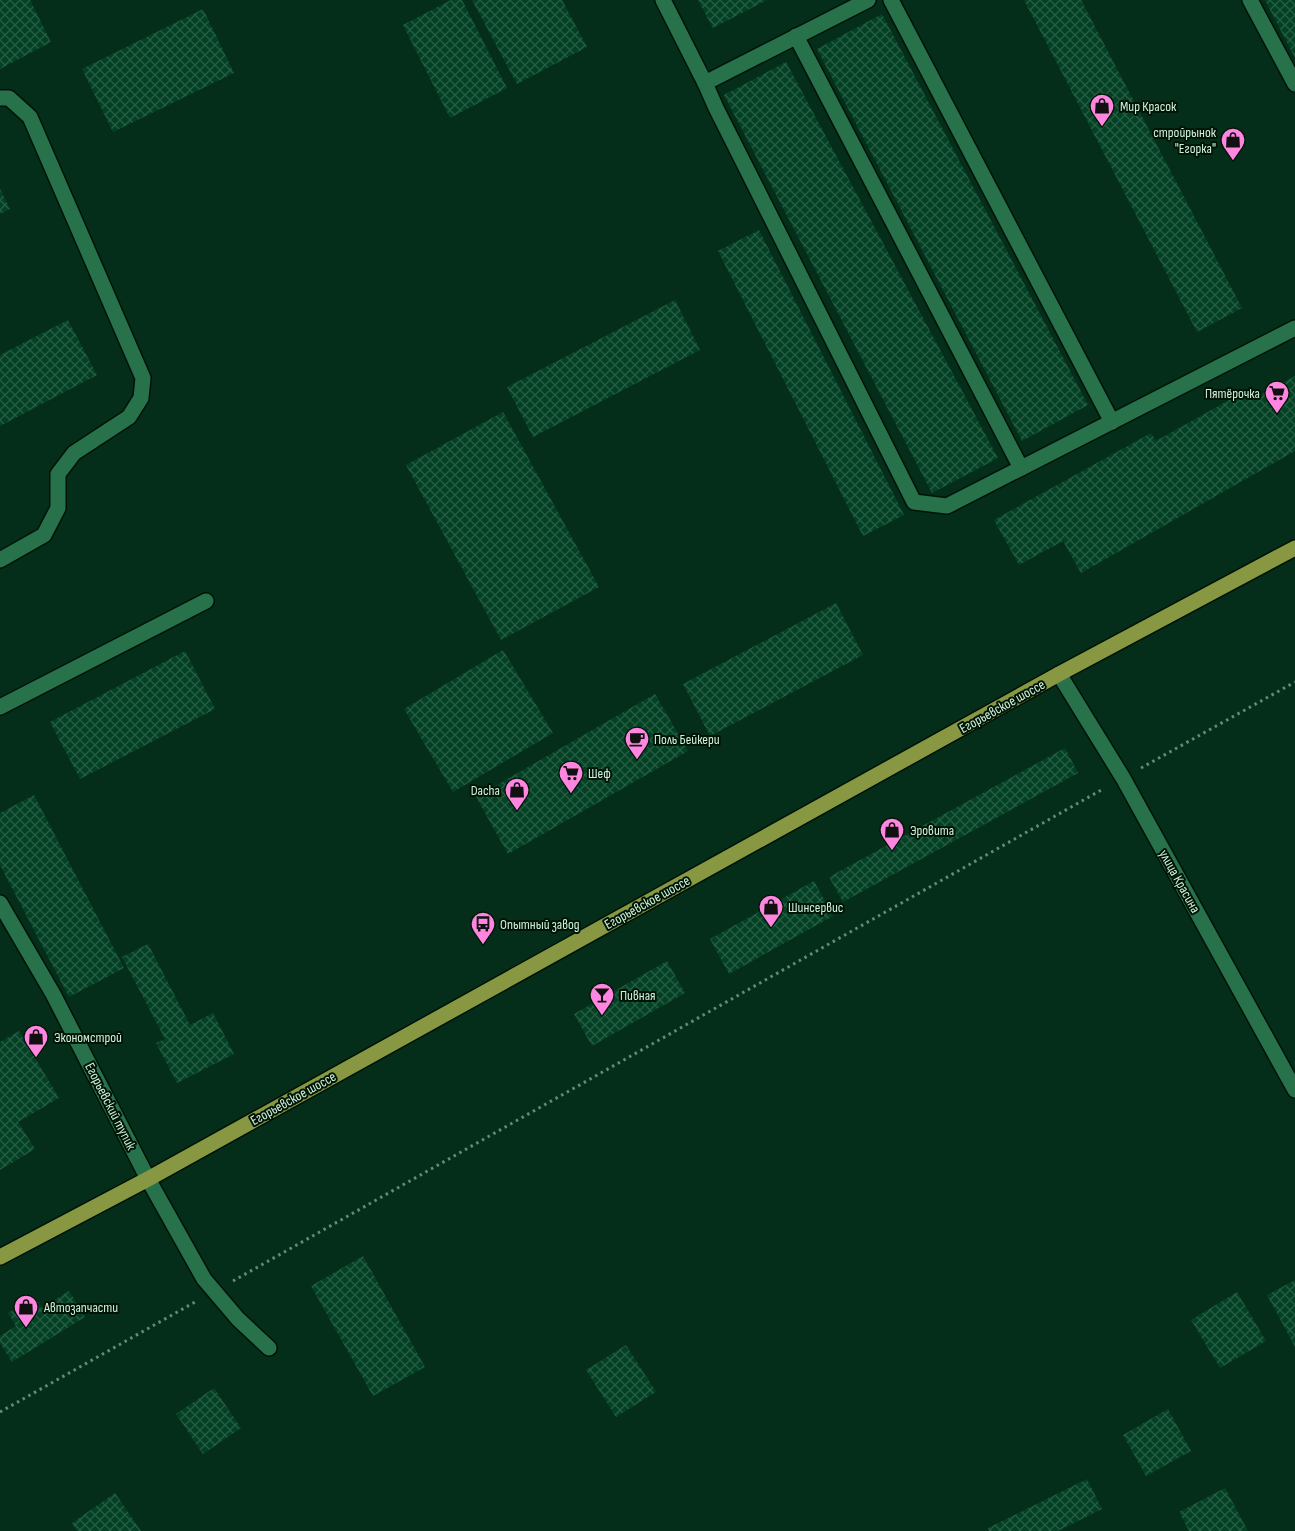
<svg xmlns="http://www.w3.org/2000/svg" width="1295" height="1531" viewBox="0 0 1295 1531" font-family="'Sofia Sans Condensed',sans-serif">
  <defs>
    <pattern id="building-cross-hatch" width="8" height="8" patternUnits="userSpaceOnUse" patternTransform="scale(1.25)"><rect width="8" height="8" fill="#034125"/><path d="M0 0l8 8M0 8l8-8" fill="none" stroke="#275d44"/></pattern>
  </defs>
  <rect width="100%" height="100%" fill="#052e1a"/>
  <g fill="url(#building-cross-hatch)">
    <path d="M0 0H30L51 42 0 69Z"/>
    <path d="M451 0H462L507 88 450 118 403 25Z"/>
    <path d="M472 0H562L587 47 517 84Z"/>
    <path d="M698 0H767L713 28Z"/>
    <path d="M1024 0H1081L1242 308 1197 332Z"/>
    <path d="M1265 0H1295V58Z"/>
    <path d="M203 9 234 73 113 132 82 69Z"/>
    <path d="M882 14 1088 405 1022 441 817 49Z"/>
    <path d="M786 62 998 458 932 493 724 95Z"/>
    <path d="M0 189 10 209 0 214Z"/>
    <path d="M759 230 904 515 863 536 718 251Z"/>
    <path d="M675 300 700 350 533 437 507 387Z"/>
    <path d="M68 320 97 375 0 426V355Z"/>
    <path d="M1295 376V451L1081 573 1063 541 1019 565 994 520 1151 433 1156 441 1247 390 1252 400Z"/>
    <path d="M503 412 599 587 501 640 406 465Z"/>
    <path d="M836 603 863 655 710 736 683 684Z"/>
    <path d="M503 650 553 733 453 792 404 709Z"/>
    <path d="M185 651 215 709 80 779 50 722Z"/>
    <path d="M655 694 688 751 508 854 476 797Z"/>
    <path d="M1065 748 1078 773 843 902 829 877Z"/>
    <path d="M34 795 124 968 69 997 0 865V813Z"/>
    <path d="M814 881 833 916 729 974 710 939Z"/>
    <path d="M148 944 190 1025 213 1013 234 1054 177 1083 156 1043 165 1039 122 957Z"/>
    <path d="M667 961 685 993 592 1046 574 1014Z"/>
    <path d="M19 1031 59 1098 18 1122 35 1149 0 1170V1042Z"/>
    <path d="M363 1256 425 1367 373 1396 311 1286Z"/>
    <path d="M1295 1280V1347L1267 1295Z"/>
    <path d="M69 1291 85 1317 12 1362 0 1343V1336L16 1326 8 1313 35 1297 42 1308Z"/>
    <path d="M1237 1292 1266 1341 1220 1368 1191 1320Z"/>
    <path d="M626 1345 656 1392 616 1417 586 1370Z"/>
    <path d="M214 1388 241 1428 203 1454 176 1414Z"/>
    <path d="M1168 1409 1191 1451 1146 1476 1123 1435Z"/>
    <path d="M1087 1479 1102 1509 1058 1531H989L988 1528Z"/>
    <path d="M1225 1488 1248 1531H1189L1179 1512Z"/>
    <path d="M115 1493 141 1531H77L72 1523Z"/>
  </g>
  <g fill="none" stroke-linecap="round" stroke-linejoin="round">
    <defs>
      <g id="minor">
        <path d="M663 0 705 83"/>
        <path d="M868 0 705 83 716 108 914 502 947 506 1295 328"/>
        <path d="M891 0 1112 422"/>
        <path d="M1250 0 1295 84"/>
        <path d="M796 36 1021 468"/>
        <path d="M0 98H9L30 117 143 378 141 398 129 417 74 453 58 474V508L44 535 0 560"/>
        <path d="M1059 674 1123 778 1295 1090"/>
        <path d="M0 707 206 601"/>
        <path d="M0 903 53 994 148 1179 204 1279 238 1319 269 1348"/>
      </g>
      <path id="major" d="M0 1257 148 1179 1059 674 1295 548"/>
    </defs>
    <use href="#minor" stroke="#001308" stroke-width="18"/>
    <use href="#major" stroke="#001308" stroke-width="18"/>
    <g stroke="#658b76" stroke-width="3" stroke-dasharray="2.5 4" stroke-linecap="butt">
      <path d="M1141 768 1295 682"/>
      <path d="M233 1281 1103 789"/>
      <path d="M0 1412 195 1302"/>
    </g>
    <use href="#minor" stroke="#27714b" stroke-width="15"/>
    <use href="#major" stroke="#889741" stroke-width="15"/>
  </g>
  <defs>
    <symbol id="shop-pin" viewBox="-11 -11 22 30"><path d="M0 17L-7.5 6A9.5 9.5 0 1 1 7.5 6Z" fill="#fe86e0" stroke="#001406"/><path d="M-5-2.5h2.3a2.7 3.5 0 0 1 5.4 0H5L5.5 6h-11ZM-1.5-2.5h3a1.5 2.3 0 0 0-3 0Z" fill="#111"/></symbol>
    <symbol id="supermarket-pin" viewBox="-11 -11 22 30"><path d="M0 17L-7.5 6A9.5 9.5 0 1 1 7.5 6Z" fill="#fe86e0" stroke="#001406"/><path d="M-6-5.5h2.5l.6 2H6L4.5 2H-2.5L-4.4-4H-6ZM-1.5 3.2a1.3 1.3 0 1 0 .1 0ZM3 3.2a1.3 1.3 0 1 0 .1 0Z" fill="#111"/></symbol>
    <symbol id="cafe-pin" viewBox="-11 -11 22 30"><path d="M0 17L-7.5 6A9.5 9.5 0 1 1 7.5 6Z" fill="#fe86e0" stroke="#001406"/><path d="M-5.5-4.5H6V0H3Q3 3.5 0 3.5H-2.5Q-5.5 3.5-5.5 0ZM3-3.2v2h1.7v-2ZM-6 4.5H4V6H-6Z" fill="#111"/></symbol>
    <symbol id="bus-pin" viewBox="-11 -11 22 30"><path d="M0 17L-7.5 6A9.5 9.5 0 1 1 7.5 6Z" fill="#fe86e0" stroke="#001406"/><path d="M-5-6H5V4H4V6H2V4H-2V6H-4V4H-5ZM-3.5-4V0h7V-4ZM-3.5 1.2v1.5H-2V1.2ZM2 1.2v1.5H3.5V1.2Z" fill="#111"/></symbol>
    <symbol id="bar-pin" viewBox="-11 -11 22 30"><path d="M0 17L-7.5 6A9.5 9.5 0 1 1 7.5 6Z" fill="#fe86e0" stroke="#001406"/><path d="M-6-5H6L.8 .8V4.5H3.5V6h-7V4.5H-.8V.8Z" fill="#111"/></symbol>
  </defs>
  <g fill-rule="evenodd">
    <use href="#shop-pin" x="1088" y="92" width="28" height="38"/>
    <use href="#shop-pin" x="1219" y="126" width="28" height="38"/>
    <use href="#supermarket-pin" x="1263" y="379" width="28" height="38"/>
    <use href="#cafe-pin" x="623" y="725" width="28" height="38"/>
    <use href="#supermarket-pin" x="557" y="759" width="28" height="38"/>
    <use href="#shop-pin" x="503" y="776" width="28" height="38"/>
    <use href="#shop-pin" x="878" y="816" width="28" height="38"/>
    <use href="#shop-pin" x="757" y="893" width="28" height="38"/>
    <use href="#bus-pin" x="469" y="910" width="28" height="38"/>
    <use href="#bar-pin" x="588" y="981" width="28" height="38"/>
    <use href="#shop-pin" x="22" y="1023" width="28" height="38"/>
    <use href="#shop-pin" x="12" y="1293" width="28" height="38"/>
  </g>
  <g text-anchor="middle" stroke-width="4" stroke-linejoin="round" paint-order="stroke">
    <g font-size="14" fill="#cef1da" stroke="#001406" text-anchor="start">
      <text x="1120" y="111">Мир Красок</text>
      <text x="1216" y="137" text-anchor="end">стройрынок<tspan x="1216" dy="16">"Егорка"</tspan></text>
      <text x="1260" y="398" text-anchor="end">Пятёрочка</text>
      <text x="654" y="744">Поль Бейкери</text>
      <text x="588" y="778">Шеф</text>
      <text x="500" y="795" text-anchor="end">Dacha</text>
      <text x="910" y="835">Эровита</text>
      <text x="788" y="912">Шинсервис</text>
      <text x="500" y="929">Опытный завод</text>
      <text x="620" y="1000">Пивная</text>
      <text x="54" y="1042">Экономстрой</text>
      <text x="44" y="1312">Автозапчасти</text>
    </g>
    <g font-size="14" fill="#cef1da" stroke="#001406">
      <text transform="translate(1002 706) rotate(-29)" y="5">Егорьевское шоссе</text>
      <text transform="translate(1180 881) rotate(61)" y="5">улица Красина</text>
      <text transform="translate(647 902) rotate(-29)" y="5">Егорьевское шоссе</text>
      <text transform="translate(293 1098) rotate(-29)" y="5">Егорьевское шоссе</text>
      <text transform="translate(111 1106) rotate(63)" y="5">Егорьевский тупик</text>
    </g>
  </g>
</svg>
